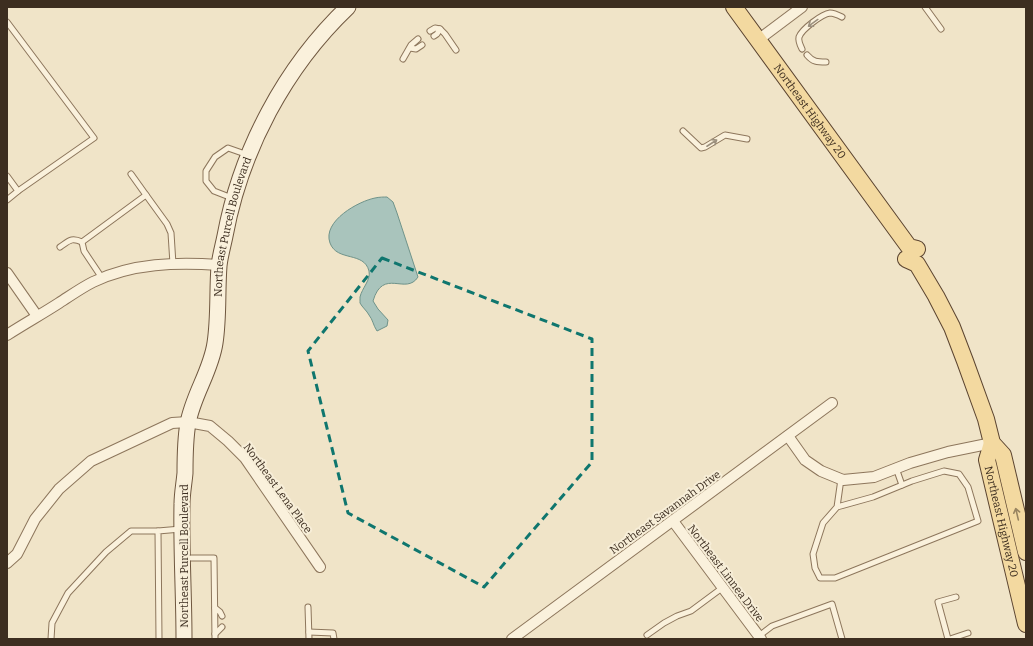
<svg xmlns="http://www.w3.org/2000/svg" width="1033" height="646" viewBox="0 0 1033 646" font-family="Bitter,serif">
  <rect width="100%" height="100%" fill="#f0e4c8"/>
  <path fill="#a9c4bc" stroke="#6f938a" d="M387 197 393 202 397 213 418 277C406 296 383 267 373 301L378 309 388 320 387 326 377 331C373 325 373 320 369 315 367 311 362 307 360 303 360 302 360 298 360 297 362 288 371 280 369 271 364 251 337 262 330 243 322 221 359 201 375 198 379 197 384 197 387 197Z"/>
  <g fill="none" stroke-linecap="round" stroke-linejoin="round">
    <defs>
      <g id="lane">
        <path d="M925 7 941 29"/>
        <path d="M7 22 94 138 18 191"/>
        <path d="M430 31 435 28 440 29 445 34 456 50"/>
        <path d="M434 36 437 34 440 29"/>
        <path d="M410 48 416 49 422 45"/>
        <path d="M802 49C800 45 798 41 799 37 802 29 822 14 830 13 834 13 838 15 842 17"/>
        <path d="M807 55C813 62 817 62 826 62"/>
        <path d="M403 59 411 45 418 39"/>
        <path d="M683 131 701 148 705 147 725 135 747 139"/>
        <path d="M131 174 146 195"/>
        <path d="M7 176 18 191 7 200"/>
        <path d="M232 198 214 191 206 181V171L215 157 228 148 248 155"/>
        <path d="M60 247C69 241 71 237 82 242"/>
        <path d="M102 278 84 251 82 242 146 195 167 224 171 233 173 264"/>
        <path d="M896 468 902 485"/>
        <path d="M837 507 823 523 813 554 815 568 820 578H835L978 521 968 487 959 474 944 471 912 481 873 497 837 507 841 479"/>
        <path d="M191 558H214L215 639"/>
        <path d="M308 607 309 639"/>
        <path d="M215 608 220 612 222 616"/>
        <path d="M309 632 333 633 334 639"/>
        <path d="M215 634 222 627"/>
        <path d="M647 635 664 623 677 616 691 611 722 588"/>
        <path d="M759 636 772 626 832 604 842 639"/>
        <path d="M51 639 52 623 68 593 106 552 131 531H158"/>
        <path d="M159 639 158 531 181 529"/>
        <path d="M948 639 938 602 956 597"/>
        <path d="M950 639 968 633"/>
      </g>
      <g id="street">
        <path d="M758 40 802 7"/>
        <path d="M7 273 37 316"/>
        <path d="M7 335C24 324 42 314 59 303 70 296 81 288 93 282 132 263 177 262 219 265"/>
        <path d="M788 436 805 460 821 471 843 480 874 477 910 463 948 452 992 443"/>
        <path d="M673 521 761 639"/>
        <path d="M7 563 17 554 35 519 59 489 91 461 172 423 188 422 210 426 228 441 245 458 320 567"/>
        <path d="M512 639 832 403"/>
      </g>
      <g id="secondary">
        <path id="s1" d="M184 639C184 594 181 549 182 504 182 494 184 484 185 473 185 456 185 440 188 423 193 395 211 371 215 343 219 317 217 292 219 266 220 256 223 246 225 236 241 150 285 67 348 7"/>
      </g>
      <g id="primary">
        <path id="s2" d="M734 7 909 247 917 249"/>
        <path d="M906 259 917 264 936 296 952 327 965 361 986 419 992 443 1003 455 1026 552"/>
        <path id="s3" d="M992 443 987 460 1026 624"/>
      </g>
    </defs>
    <use href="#lane" stroke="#8d765c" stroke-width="7"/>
    <use href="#street" stroke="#8d765c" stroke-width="12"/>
    <use href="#secondary" stroke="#6f573f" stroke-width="17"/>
    <use href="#primary" stroke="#5b4430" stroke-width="18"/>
    <use href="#lane" stroke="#faf1dc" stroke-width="5"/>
    <use href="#street" stroke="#faf1dc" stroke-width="10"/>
    <use href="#secondary" stroke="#faf1dc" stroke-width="15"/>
    <use href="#primary" stroke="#f3d9a0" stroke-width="16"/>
  </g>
  <defs><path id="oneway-shaft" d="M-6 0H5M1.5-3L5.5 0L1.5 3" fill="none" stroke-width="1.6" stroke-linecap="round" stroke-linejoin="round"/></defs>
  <g stroke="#9c907e">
    <use href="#oneway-shaft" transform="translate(813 23) rotate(144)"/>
    <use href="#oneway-shaft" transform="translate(712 143) rotate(-33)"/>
  </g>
  <use stroke="#988460" href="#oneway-shaft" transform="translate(1017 514) rotate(-103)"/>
  <path fill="none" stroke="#0f766e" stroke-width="3" stroke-dasharray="8 5" stroke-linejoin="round" d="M382 258 592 339V462L484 587 348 513 308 351Z"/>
  <g text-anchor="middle" stroke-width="4" stroke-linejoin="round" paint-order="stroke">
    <g font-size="11" fill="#3d2e20" stroke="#f7eed8">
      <text dy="4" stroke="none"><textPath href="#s2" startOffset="129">Northeast Highway 20</textPath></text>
      <text dy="4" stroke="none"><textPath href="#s1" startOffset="419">Northeast Purcell Boulevard</textPath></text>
      <text transform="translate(278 488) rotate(54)" y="4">Northeast Lena Place</text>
      <text transform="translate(665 512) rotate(-36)" y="4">Northeast Savannah Drive</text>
      <text dy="4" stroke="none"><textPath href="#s3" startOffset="81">Northeast Highway 20</textPath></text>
      <text transform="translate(184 556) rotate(-90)" y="4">Northeast Purcell Boulevard</text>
      <text transform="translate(726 573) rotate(53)" y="4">Northeast Linnea Drive</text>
    </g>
  </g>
  <rect width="1033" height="646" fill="none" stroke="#3d2e20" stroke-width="16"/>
</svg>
